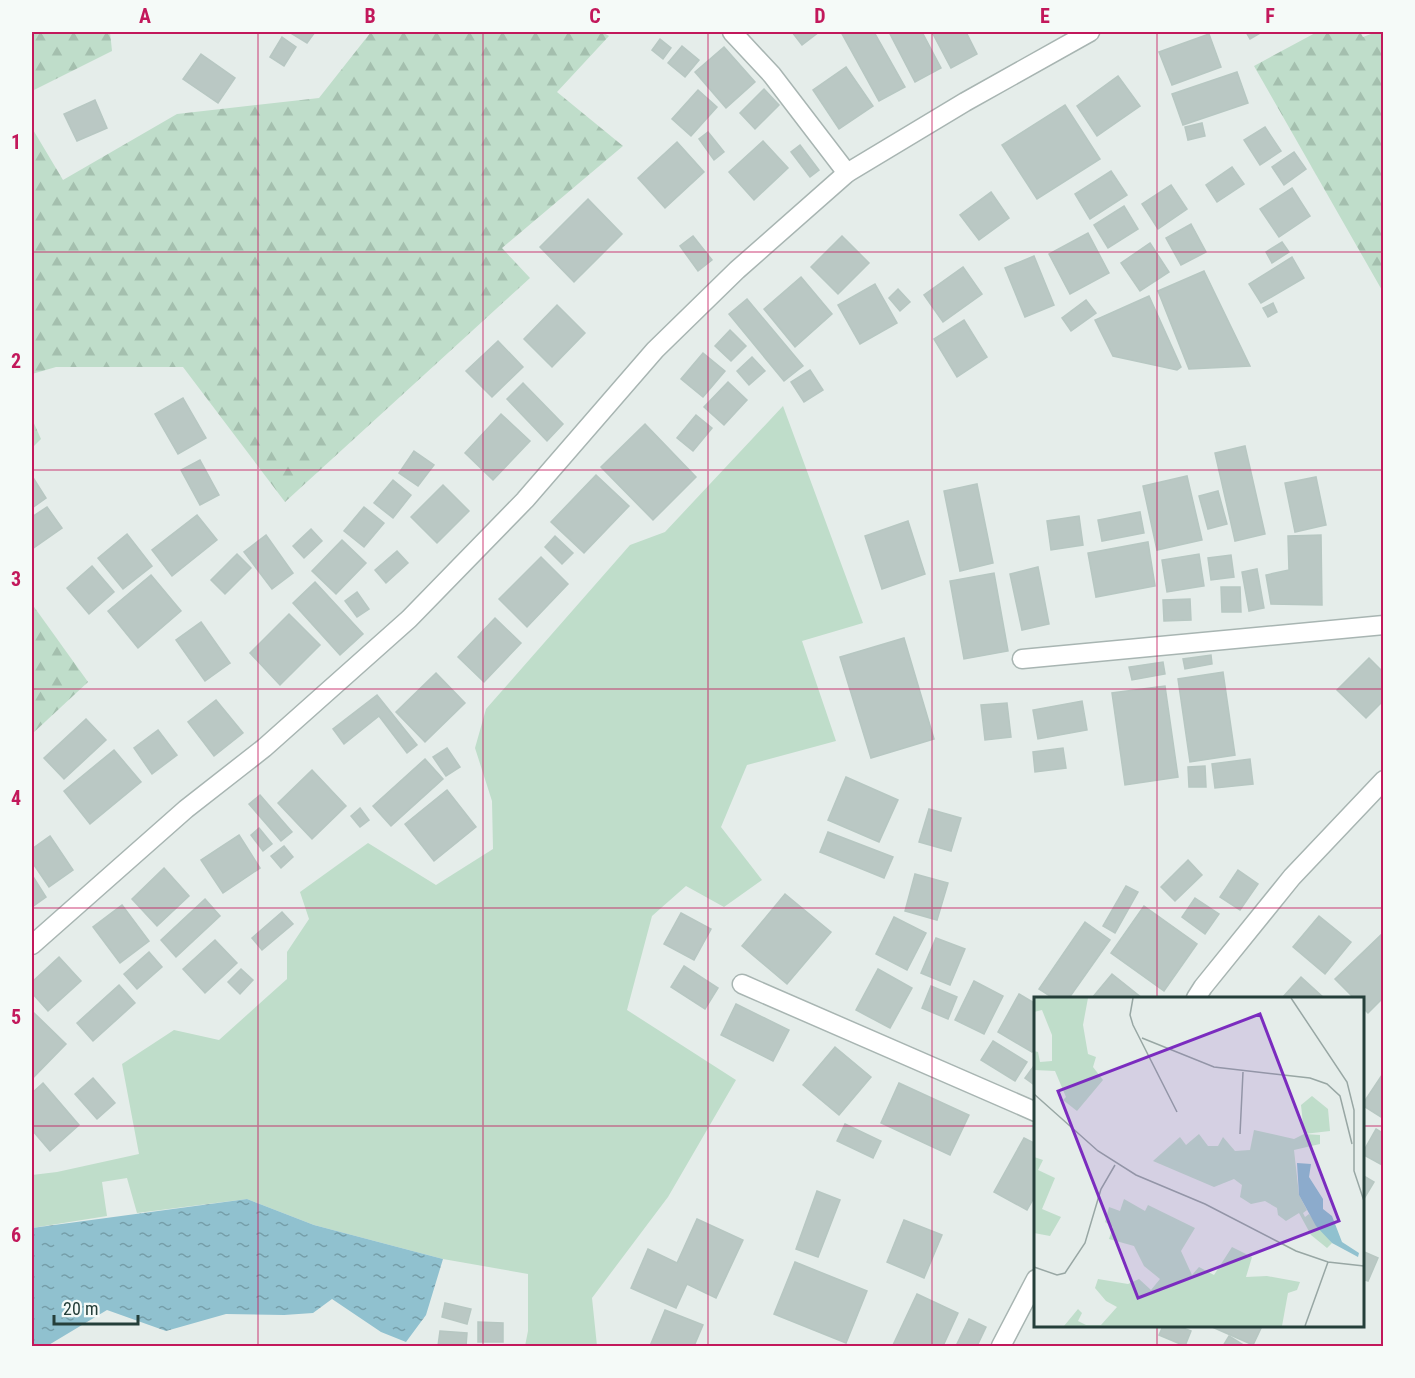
<svg xmlns="http://www.w3.org/2000/svg" width="1415" height="1378" viewBox="0 0 1415 1378" font-family="'Roboto Condensed',sans-serif">
  <defs>
    <pattern id="forest-firs" width="22" height="20" patternUnits="userSpaceOnUse" patternTransform="scale(1.5)"><rect width="22" height="20" fill="#bfddca"/><path d="M5 1l3.5 6h-7zM16 11l3.5 6h-7z" fill="#a4bfae"/></pattern>
    <pattern id="water-ripples" width="26" height="14" patternUnits="userSpaceOnUse" patternTransform="scale(1.5)"><rect width="26" height="14" fill="#90c1cf"/><path d="M2 4q2-2 4 0t4 0M15 11q2-2 4 0t4 0" fill="none" stroke="#759ea9"/></pattern>
  </defs>
  <rect width="100%" height="100%" fill="#e5edea"/>
  <path fill="#bfddca" d="M783 406 863 623 802 641 836 741 747 765 721 827 762 880 724 907 686 886 652 916 627 1010 736 1080 668 1197 592 1298 597 1346H525L528 1331V1274L443 1259 314 1225 247 1199 137 1213 127 1178 102 1182 107 1216 32 1228V1175L57 1172 139 1154 122 1064 174 1030 219 1040 287 979V952L309 919 300 892 368 843 436 885 493 849 492 801 475 748 486 709 630 545 665 532Z"/>
  <g fill="url(#forest-firs)">
    <path d="M32 32H110L112 51 32 91Z"/>
    <path d="M371 32H602L609 36 557 92 623 146 502 248 530 278 285 502 183 367H56L32 374V128L63 180 177 114 319 98Z"/>
    <path d="M1317 32H1360L1363 37 1376 32H1383V292L1254 66Z"/>
    <path d="M32 419 41 439 32 448Z"/>
    <path d="M32 604 88 682 32 734Z"/>
  </g>
  <path fill="url(#water-ripples)" d="M247 1199 314 1225 443 1259 426 1315 406 1342 381 1332 332 1299 313 1313 284 1315 226 1314 166 1331 107 1310 47 1346H32V1228Z"/>
  <g fill="#bac8c4" stroke="#b7c7c2" stroke-width="1.5">
    <path d="M289 32H315L307 43Z"/>
    <path d="M792 32H819L802 45Z"/>
    <path d="M841 32H874L905 87 879 101Z"/>
    <path d="M889 32H922L941 68 915 82Z"/>
    <path d="M932 32H966L977 54 951 68Z"/>
    <path d="M1246 32H1262L1250 39Z"/>
    <path d="M1209 34 1221 67 1172 85 1159 52Z"/>
    <path d="M282 37 296 47 284 66 270 57Z"/>
    <path d="M660 39 671 48 663 59 652 50Z"/>
    <path d="M682 46 699 60 685 77 668 63Z"/>
    <path d="M724 47 755 82 726 108 695 72Z"/>
    <path d="M201 54 235 78 218 103 183 79Z"/>
    <path d="M846 67 873 106 839 129 813 90Z"/>
    <path d="M1237 72 1248 103 1183 125 1172 94Z"/>
    <path d="M1118 76 1140 106 1097 136 1077 106Z"/>
    <path d="M764 89 779 105 755 129 740 113Z"/>
    <path d="M698 90 717 107 691 136 672 119Z"/>
    <path d="M95 100 107 128 77 141 64 114Z"/>
    <path d="M1065 105 1100 159 1037 199 1002 145Z"/>
    <path d="M1202 123 1205 136 1188 140 1185 127Z"/>
    <path d="M1265 127 1281 151 1260 165 1244 140Z"/>
    <path d="M708 132 724 152 714 160 699 139Z"/>
    <path d="M763 141 788 168 754 200 729 172Z"/>
    <path d="M677 142 704 172 665 208 638 178Z"/>
    <path d="M800 145 819 170 810 177 791 152Z"/>
    <path d="M1294 152 1306 169 1284 185 1272 167Z"/>
    <path d="M1232 167 1244 184 1217 202 1206 185Z"/>
    <path d="M1111 171 1127 195 1090 219 1075 194Z"/>
    <path d="M1171 185 1187 209 1158 229 1142 204Z"/>
    <path d="M1292 188 1310 216 1279 237 1260 209Z"/>
    <path d="M991 192 1009 218 979 240 960 215Z"/>
    <path d="M588 199 622 234 574 282 540 247Z"/>
    <path d="M1124 206 1138 229 1108 248 1094 225Z"/>
    <path d="M1191 224 1206 252 1181 265 1166 238Z"/>
    <path d="M1088 233 1109 273 1070 294 1049 254Z"/>
    <path d="M693 236 712 260 698 271 680 246Z"/>
    <path d="M842 236 869 263 838 294 811 267Z"/>
    <path d="M1282 242 1289 252 1272 263 1266 252Z"/>
    <path d="M1150 243 1169 272 1140 291 1121 263Z"/>
    <path d="M1034 256 1054 305 1025 317 1005 268Z"/>
    <path d="M1292 257 1304 278 1261 303 1249 284Z"/>
    <path d="M963 267 982 294 943 322 924 295Z"/>
    <path d="M1204 271 1250 366 1189 369 1158 291Z"/>
    <path d="M801 277 832 314 795 347 764 309Z"/>
    <path d="M875 284 897 323 860 344 838 305Z"/>
    <path d="M898 289 910 302 900 311 889 298Z"/>
    <path d="M1149 296 1181 367 1177 370 1113 356 1095 320Z"/>
    <path d="M747 299 803 366 784 381 729 314Z"/>
    <path d="M1086 300 1096 313 1071 331 1062 318Z"/>
    <path d="M1273 303 1277 312 1268 317 1263 308Z"/>
    <path d="M557 305 585 333 552 367 524 339Z"/>
    <path d="M964 320 987 357 957 377 934 339Z"/>
    <path d="M730 330 746 346 731 361 715 346Z"/>
    <path d="M498 341 523 367 492 397 466 371Z"/>
    <path d="M703 353 725 371 703 397 681 379Z"/>
    <path d="M752 357 765 371 749 385 737 371Z"/>
    <path d="M810 370 823 390 804 402 791 382Z"/>
    <path d="M728 382 747 400 724 425 704 407Z"/>
    <path d="M523 383 563 424 547 441 507 399Z"/>
    <path d="M183 398 206 438 178 454 155 414Z"/>
    <path d="M501 414 530 441 493 480 465 453Z"/>
    <path d="M696 415 712 428 693 451 677 438Z"/>
    <path d="M645 424 696 477 653 520 601 467Z"/>
    <path d="M1245 446 1265 534 1235 541 1215 453Z"/>
    <path d="M414 451 434 465 418 486 399 473Z"/>
    <path d="M200 460 219 495 200 505 181 470Z"/>
    <path d="M596 475 629 506 584 553 551 522Z"/>
    <path d="M32 476 46 498 32 508Z"/>
    <path d="M1187 476 1202 540 1157 550 1143 486Z"/>
    <path d="M1316 477 1326 525 1295 532 1285 483Z"/>
    <path d="M393 480 411 495 393 518 374 503Z"/>
    <path d="M977 484 993 563 960 571 944 491Z"/>
    <path d="M443 485 469 511 437 543 411 517Z"/>
    <path d="M1218 491 1227 524 1208 529 1199 496Z"/>
    <path d="M47 507 62 528 32 549V517Z"/>
    <path d="M364 507 384 523 364 547 344 531Z"/>
    <path d="M1140 512 1144 533 1102 541 1098 520Z"/>
    <path d="M197 515 217 540 172 576 152 550Z"/>
    <path d="M1079 516 1083 545 1051 550 1047 521Z"/>
    <path d="M908 521 925 574 882 589 865 536Z"/>
    <path d="M311 529 322 541 304 558 293 546Z"/>
    <path d="M127 534 152 566 123 589 98 558Z"/>
    <path d="M266 535 293 573 272 589 244 552Z"/>
    <path d="M1321 535 1322 605 1271 604 1266 575 1289 570 1288 536Z"/>
    <path d="M555 536 573 553 562 564 545 547Z"/>
    <path d="M342 540 366 563 336 594 312 571Z"/>
    <path d="M1148 542 1155 586 1096 597 1088 553Z"/>
    <path d="M397 551 408 563 386 583 375 570Z"/>
    <path d="M237 554 251 568 225 594 211 580Z"/>
    <path d="M1199 554 1204 586 1167 592 1162 560Z"/>
    <path d="M1231 555 1234 577 1211 580 1208 558Z"/>
    <path d="M541 557 568 584 527 627 499 599Z"/>
    <path d="M92 566 114 592 89 614 67 588Z"/>
    <path d="M1038 567 1049 624 1022 630 1010 574Z"/>
    <path d="M1257 569 1264 608 1249 611 1242 572Z"/>
    <path d="M994 573 1008 651 964 659 950 581Z"/>
    <path d="M151 575 181 611 138 648 108 611Z"/>
    <path d="M315 582 363 634 340 655 293 603Z"/>
    <path d="M1221 587H1240L1241 612H1222Z"/>
    <path d="M357 592 369 609 357 617 345 601Z"/>
    <path d="M1190 599 1191 620 1164 621 1163 600Z"/>
    <path d="M289 614 320 645 280 685 250 653Z"/>
    <path d="M495 618 521 643 484 682 458 657Z"/>
    <path d="M201 622 230 663 205 681 176 640Z"/>
    <path d="M904 638 934 739 871 758 840 657Z"/>
    <path d="M1211 655 1212 664 1185 669 1183 659Z"/>
    <path d="M1369 658 1384 673V700L1366 718 1337 690Z"/>
    <path d="M1163 662 1165 674 1132 680 1129 667Z"/>
    <path d="M1223 672 1235 755 1190 762 1178 679Z"/>
    <path d="M436 673 465 703 425 742 396 712Z"/>
    <path d="M1165 686 1178 777 1125 785 1112 693Z"/>
    <path d="M377 695 417 745 407 753 379 716 344 744 333 729Z"/>
    <path d="M216 700 243 733 214 756 188 722Z"/>
    <path d="M1082 701 1087 730 1038 739 1033 710Z"/>
    <path d="M1007 703 1011 737 985 740 981 705Z"/>
    <path d="M86 719 106 740 64 779 44 758Z"/>
    <path d="M158 730 177 755 152 774 134 748Z"/>
    <path d="M447 748 460 767 446 776 433 757Z"/>
    <path d="M1063 748 1066 768 1035 772 1033 752Z"/>
    <path d="M114 750 141 782 90 824 64 791Z"/>
    <path d="M425 759 443 779 391 826 373 806Z"/>
    <path d="M1250 759 1253 784 1215 788 1212 764Z"/>
    <path d="M1205 766 1206 787H1189L1188 767Z"/>
    <path d="M312 770 346 806 312 839 278 803Z"/>
    <path d="M846 777 898 800 879 842 828 820Z"/>
    <path d="M447 790 476 827 434 861 405 824Z"/>
    <path d="M260 795 292 832 281 841 249 804Z"/>
    <path d="M360 808 369 820 360 827 351 816Z"/>
    <path d="M929 809 961 818 951 851 919 842Z"/>
    <path d="M259 828 272 844 263 851 251 835Z"/>
    <path d="M828 832 893 857 884 878 820 852Z"/>
    <path d="M239 835 260 868 223 893 201 860Z"/>
    <path d="M50 836 73 870 49 887 32 862V849Z"/>
    <path d="M284 846 293 857 281 868 271 856Z"/>
    <path d="M1188 860 1202 875 1175 901 1161 887Z"/>
    <path d="M164 868 189 896 157 926 132 899Z"/>
    <path d="M1238 870 1258 884 1240 910 1220 897Z"/>
    <path d="M915 874 948 883 937 920 905 911Z"/>
    <path d="M32 875 46 897 32 907Z"/>
    <path d="M1126 886 1138 892 1115 933 1103 926Z"/>
    <path d="M785 894 831 932 787 984 742 946Z"/>
    <path d="M1195 898 1219 914 1205 934 1182 917Z"/>
    <path d="M205 899 220 916 176 957 161 940Z"/>
    <path d="M122 905 149 941 120 963 93 927Z"/>
    <path d="M1144 906 1197 944 1164 991 1111 953Z"/>
    <path d="M282 912 293 924 262 950 252 938Z"/>
    <path d="M681 913 711 929 694 960 664 944Z"/>
    <path d="M1319 916 1351 942 1325 974 1293 947Z"/>
    <path d="M894 917 926 933 907 970 876 954Z"/>
    <path d="M1085 922 1110 940 1069 998H1053L1039 989Z"/>
    <path d="M1384 932V997L1368 1013 1362 1007V998H1354L1335 979Z"/>
    <path d="M936 938 965 949 950 985 921 973Z"/>
    <path d="M215 940 237 963 205 993 183 969Z"/>
    <path d="M149 952 162 967 137 989 124 974Z"/>
    <path d="M59 957 81 981 48 1011 32 993V982Z"/>
    <path d="M684 966 718 988 705 1009 671 987Z"/>
    <path d="M241 969 253 980 240 994 228 982Z"/>
    <path d="M878 969 912 988 890 1028 856 1010Z"/>
    <path d="M1112 974 1142 998H1092Z"/>
    <path d="M1301 977 1324 998H1282Z"/>
    <path d="M974 981 1003 996 984 1034 955 1020Z"/>
    <path d="M119 985 135 1003 93 1041 77 1023Z"/>
    <path d="M931 986 957 997 948 1019 922 1008Z"/>
    <path d="M1019 994 1036 1004V1046L1032 1052 998 1032Z"/>
    <path d="M736 1004 789 1030 773 1061 721 1035Z"/>
    <path d="M33 1012 66 1044 32 1079V1014Z"/>
    <path d="M993 1041 1027 1062 1015 1081 981 1060Z"/>
    <path d="M835 1047 871 1077 839 1115 803 1085Z"/>
    <path d="M1036 1063V1086L1025 1078Z"/>
    <path d="M1384 1072V1119L1362 1105Z"/>
    <path d="M93 1078 115 1103 97 1119 75 1094Z"/>
    <path d="M43 1083 79 1125 50 1151 32 1130V1093Z"/>
    <path d="M899 1083 969 1115 950 1155 881 1123Z"/>
    <path d="M845 1124 881 1141 873 1158 837 1141Z"/>
    <path d="M1376 1129 1384 1134V1166L1362 1154Z"/>
    <path d="M1024 1138 1036 1144V1194L1027 1210 994 1192Z"/>
    <path d="M1362 1175 1374 1182 1362 1202Z"/>
    <path d="M817 1191 840 1200 818 1257 796 1249Z"/>
    <path d="M697 1219 743 1240 716 1298 687 1284 676 1308 631 1288 648 1249 677 1263Z"/>
    <path d="M904 1220 942 1235 924 1278 887 1262Z"/>
    <path d="M1362 1251 1378 1258 1368 1281 1362 1279Z"/>
    <path d="M795 1262 867 1291 846 1343 774 1314Z"/>
    <path d="M917 1294 958 1313 943 1346 893 1345Z"/>
    <path d="M445 1303 471 1309 467 1324 442 1317Z"/>
    <path d="M665 1310 703 1325 694 1346H650Z"/>
    <path d="M969 1319 986 1327 977 1346H956Z"/>
    <path d="M478 1322 503 1323V1342H478Z"/>
    <path d="M1163 1326H1178L1191 1331 1185 1346 1159 1335Z"/>
    <path d="M1210 1326H1262L1253 1345Z"/>
    <path d="M440 1331 467 1333 466 1346H438Z"/>
    <path d="M1229 1336 1245 1346H1223Z"/>
  </g>
  <g fill="none" stroke-linecap="round" stroke-linejoin="round">
    <defs>
      <g id="street">
        <path d="M732 32 772 75 847 173"/>
        <path d="M1022 659 1384 625"/>
        <path d="M32 945 186 809 264 748 409 619 525 500 655 350 737 270 847 173 965 102 1090 32"/>
        <path d="M742 984 1036 1112"/>
        <path d="M1196 998 1203 987 1292 877 1384 780"/>
        <path d="M1001 1346 1036 1279"/>
      </g>
    </defs>
    <use href="#street" stroke="#a8b5b2" stroke-width="21"/>
    <use href="#street" stroke="#fff" stroke-width="18"/>
  </g>
  <path fill="none" stroke="#c2185b" stroke-width="1.5" stroke-opacity="0.55" d="M258 32V1346M483 32V1346M708 32V1346M932 32V1346M1157 32V998M32 252H1384M32 470H1384M32 689H1384M32 908H1384M32 1126H1036M1362 1126H1384M1157 1326V1346"/>
  <g transform="translate(1034 997)">
    <rect width="330" height="330" fill="#e5edea"/>
    <path d="M220 133 260 142 270 137 286 138V147L260 153 265 198 273 213 269 216 271 220 275 217 298 246 293 251 277 238 265 216 252 224 244 218 243 211 231 204 217 207 206 200 208 188 200 182 180 190 119 164 146 140 152 148 165 137 174 149H184L189 140 201 154 216 153Z" fill="#bfddca"/>
    <path d="M0 1H54L49 28 54 57 62 60 59 70 69 83 43 114 29 103 32 100 21 74 0 73V54L4 55 6 65 18 64V38L8 13 0 15ZM278 99 294 112 296 134 270 137 267 108ZM0 160 9 163 4 173 21 181 8 212 27 220 16 239 0 236ZM90 202 111 214 114 208 161 231 147 254 158 278 165 270 180 278 198 250 218 260 212 280 233 279 266 285 263 293 254 296 248 329H30L44 312 48 316 44 324 52 328H67L83 310 72 304 61 291 64 282 94 287 105 282 117 293 126 282 110 269 100 249 75 242 79 230 71 225 75 210 86 214Z" fill="#bfddca"/>
    <path d="M263 166 277 167 275 180 289 202V212L298 219 308 245 325 256 324 260 298 246 282 229 265 198Z" fill="#90c1cf"/>
    <path fill="none" stroke="#98a7a4" stroke-width="1.5" d="M99 1 96 18 99 28 143 115M257 1 313 85 320 113V174L330 204M108 41 180 70 276 81 293 87 306 99 318 147M0 97 64 154 102 178 171 207 262 254 294 265 330 269M206 137 209 75M0 270 23 278 31 276 51 246 67 192 81 168M271 329 294 265"/>
    <path fill="#7b2cbf" fill-opacity="0.15" stroke="#7b2cbf" stroke-width="3" d="M226 17 305 224 104 301 24 94Z"/>
    <rect width="330" height="330" fill="none" stroke="#253f3a" stroke-width="3"/>
  </g>
  <rect width="1415" height="1378" fill="none" stroke="#f5faf8" stroke-width="66"/>
  <path d="M54 1315v9h84v-9" fill="none" stroke="#253f3a" stroke-width="3"/>
  <text x="63" y="1315" font-size="18" fill="#253f3a" stroke="#f5faf8" stroke-width="4.5" paint-order="stroke">20 m</text>
  <rect x="33" y="33" width="1349" height="1312" fill="none" stroke="#c2185b" stroke-width="2"/>
  <g font-size="20" text-anchor="middle" font-weight="bold" fill="#c2185b">
    <text x="145" y="23">A</text>
    <text x="370" y="23">B</text>
    <text x="595" y="23">C</text>
    <text x="820" y="23">D</text>
    <text x="1045" y="23">E</text>
    <text x="1270" y="23">F</text>
    <text x="16" y="149">1</text>
    <text x="16" y="368">2</text>
    <text x="16" y="586">3</text>
    <text x="16" y="805">4</text>
    <text x="16" y="1024">5</text>
    <text x="16" y="1242">6</text>
  </g>
</svg>
